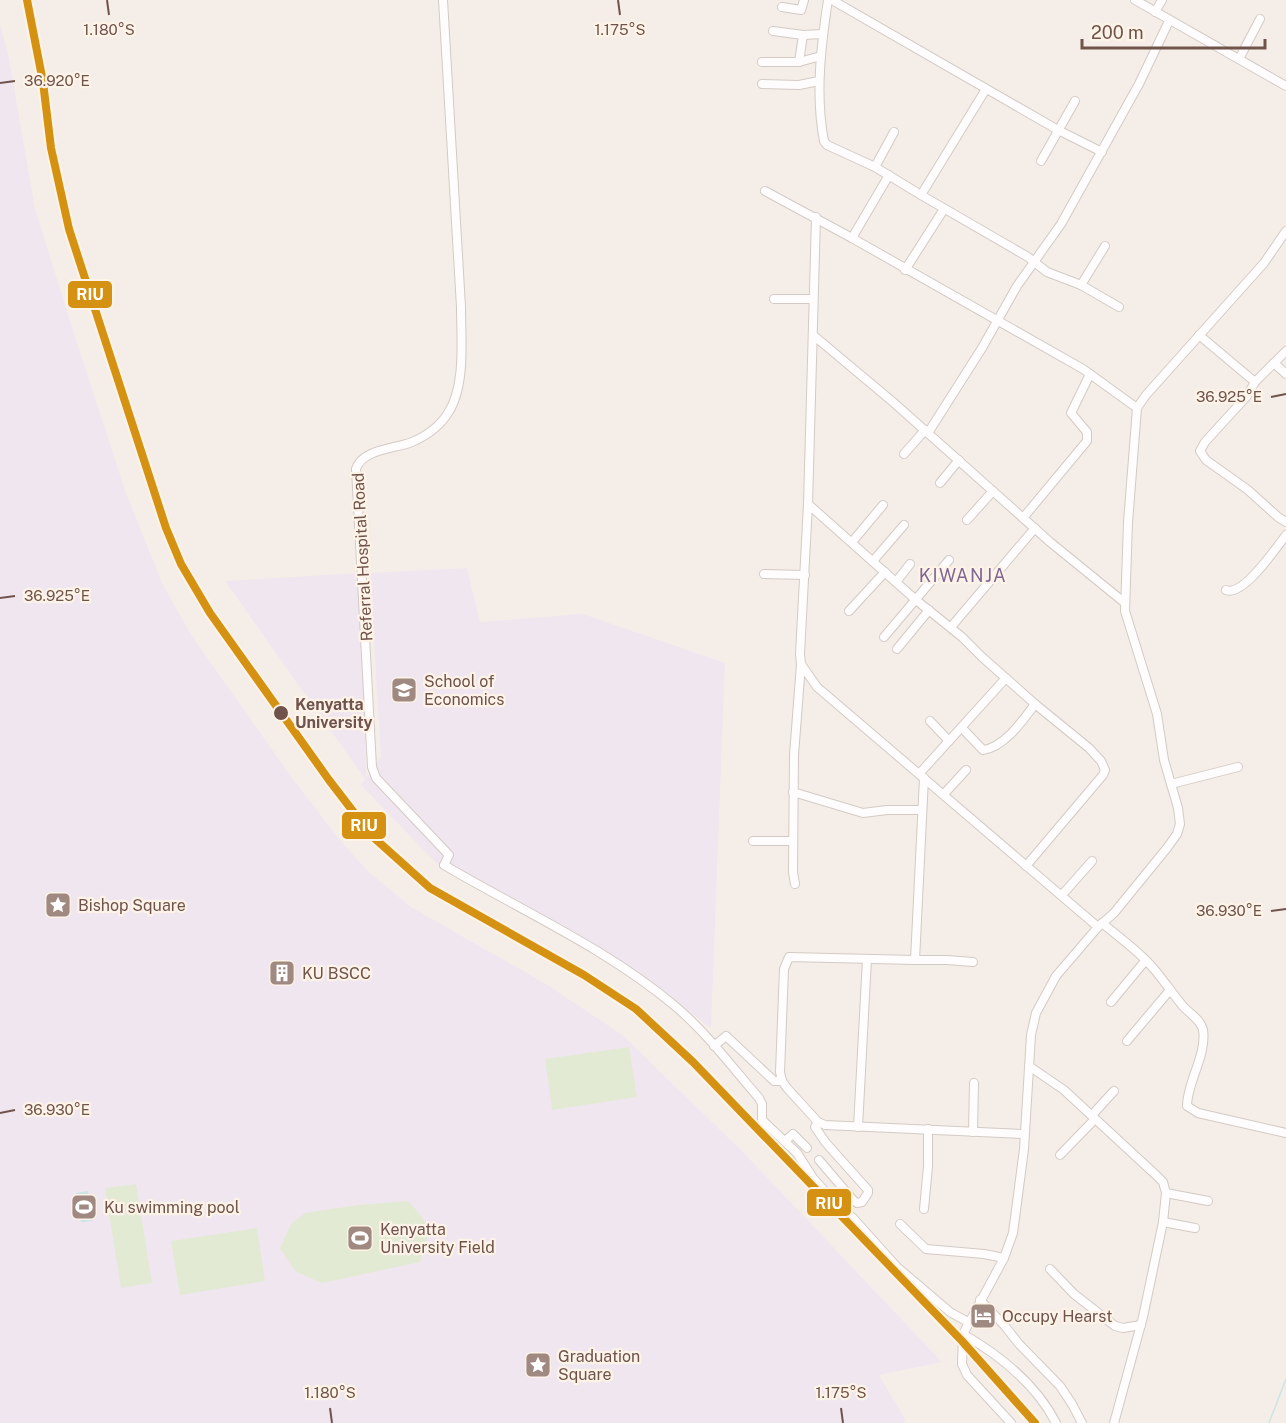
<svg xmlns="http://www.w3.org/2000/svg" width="1286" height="1423" viewBox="0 0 1286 1423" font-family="'Public Sans',sans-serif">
  <defs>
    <pattern id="water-ripples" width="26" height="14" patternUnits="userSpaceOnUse" patternTransform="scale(1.5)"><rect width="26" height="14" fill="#cae5e4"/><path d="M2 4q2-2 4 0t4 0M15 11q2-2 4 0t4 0" fill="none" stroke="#a8bcbb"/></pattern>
  </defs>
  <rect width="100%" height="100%" fill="#f5eee8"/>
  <g fill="#f0e6f0">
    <path d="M0 25 8 53 35 209 77 343 126 493 163 585 192 636 292 778 343 844 370 873 411 907 546 984 621 1034 743 1152 942 1362 879 1375 905 1419 904 1423H0Z"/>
    <path d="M467 568 480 622 583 614 725 663 711 1028 661 991 435 862 361 785 365 779 225 581 360 573 366 778 381 757 370 573Z"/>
  </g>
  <g fill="#e3ead3">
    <path d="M629 1047 637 1097 552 1110 545 1059Z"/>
    <path d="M136 1184 152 1283 121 1288 105 1188Z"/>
    <path d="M408 1201C432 1227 431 1228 420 1262L322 1283 296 1272 280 1248 291 1224 305 1213 358 1205Z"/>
    <path d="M257 1228 265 1281 180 1295 171 1241Z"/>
  </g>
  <path fill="url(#water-ripples)" d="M88 1191 92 1221 81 1222 76 1193Z"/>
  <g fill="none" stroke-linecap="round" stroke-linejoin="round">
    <path stroke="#cae5e4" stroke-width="1.5" d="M1269 1423 1286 1379"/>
    <defs>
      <g id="minor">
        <path d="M443 0 461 307C461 338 466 386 448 413 440 426 426 436 412 442 395 449 362 449 356 469L372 767 376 778 449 855 444 865C522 911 606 948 675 1006 707 1033 732 1067 759 1098L762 1104V1120L797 1153 813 1178 840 1208 853 1218 897 1267 950 1312 968 1322"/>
        <path d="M828 0C821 46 815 95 824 141L827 145 875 167 921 195"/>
        <path d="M832 0 1058 130 1102 152"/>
        <path d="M1135 0 1286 86"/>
        <path d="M782 7 801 10 804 0"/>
        <path d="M1155 12 1162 0"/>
        <path d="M773 31 803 35 823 34"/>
        <path d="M1239 59 1260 19"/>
        <path d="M762 62H799L803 35"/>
        <path d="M799 62 821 56"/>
        <path d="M762 84 799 85 819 81"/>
        <path d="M986 89 921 195 1028 257 1047 272 1081 285 1119 307"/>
        <path d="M1041 161 1075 101"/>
        <path d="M875 167 894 132"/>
        <path d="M765 191 852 238 889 175"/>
        <path d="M816 217 808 504 800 654 801 664 817 687 1098 927"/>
        <path d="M852 238 1083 369 1137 408"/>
        <path d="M905 270 944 209"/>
        <path d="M1081 285 1105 246"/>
        <path d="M774 299H813"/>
        <path d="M813 335 893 402 1050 542 1125 603"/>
        <path d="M1199 335 1255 382"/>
        <path d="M1286 351 1255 382 1247 396 1205 442 1200 451 1206 460 1248 490 1278 517 1286 522"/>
        <path d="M1274 363 1286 374"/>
        <path d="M928 433 982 348 1017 286 1061 224 1139 84 1169 21"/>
        <path d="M904 454 925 430"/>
        <path d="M940 483 959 460"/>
        <path d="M808 504 916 600 962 637 982 657 1035 704 1089 748 1101 761 1105 770 1103 775 1026 866"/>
        <path d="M1023 518 1087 441V432L1071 413 1090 374"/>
        <path d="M967 520 993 491"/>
        <path d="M852 542 883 505"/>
        <path d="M873 561 904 525"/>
        <path d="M764 574 805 575"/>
        <path d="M896 582 910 564"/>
        <path d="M1226 590C1243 597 1276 548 1286 535"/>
        <path d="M849 611 885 572"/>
        <path d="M951 627 1035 528"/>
        <path d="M884 637 949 560"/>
        <path d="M897 649 929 610"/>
        <path d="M930 721 949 741"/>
        <path d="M962 728 983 750C1005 747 1023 720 1035 704"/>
        <path d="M919 774 1006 678"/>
        <path d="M924 778 915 960 789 957 784 969 780 1072 782 1081 787 1088 818 1122 825 1125 1024 1134"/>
        <path d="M1171 784 1238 767"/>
        <path d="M793 792 863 813 887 810H922"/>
        <path d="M944 794 966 770"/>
        <path d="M753 841H793"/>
        <path d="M795 884 793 872 794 755 801 664"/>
        <path d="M1062 895 1092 861"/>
        <path d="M1102 923C1120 938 1140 952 1154 969 1164 981 1173 994 1182 1005 1188 1013 1201 1019 1203 1030 1207 1055 1187 1082 1187 1106L1198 1113 1286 1133"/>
        <path d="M915 960H947L973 962"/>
        <path d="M1111 1002 1145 961"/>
        <path d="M1127 1041 1170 990"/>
        <path d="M714 1046 726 1036 772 1079 774 1081H782"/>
        <path d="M1029 1066 1064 1090 1157 1176 1163 1182 1166 1193 1163 1222 1143 1317 1114 1423"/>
        <path d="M1092 1115 1114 1091"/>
        <path d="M818 1122 815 1127 826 1143 868 1190V1193L862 1202 857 1203 854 1201 819 1160"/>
        <path d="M858 1127 867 959"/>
        <path d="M973 1132 974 1083"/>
        <path d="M785 1141 793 1134 807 1148"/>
        <path d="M1060 1155 1095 1119"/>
        <path d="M1166 1193 1208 1201"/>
        <path d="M924 1209 928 1166V1129"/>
        <path d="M1163 1222 1195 1228"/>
        <path d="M900 1224 926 1249 984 1254 1004 1258"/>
        <path d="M1050 1269 1074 1294 1115 1326 1123 1328 1141 1325"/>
        <path d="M980 1300 1004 1325 1019 1344 1060 1386 1072 1404 1082 1423"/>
        <path d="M963 1334C1001 1356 1036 1384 1056 1423"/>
        <path d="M1011 1423 967 1375 962 1364 963 1334 1004 1258 1013 1233 1024 1149 1031 1035 1036 1013 1056 976 1098 927 1114 913 1167 848 1177 834 1180 824 1178 808 1164 760 1157 714 1125 611 1128 522 1137 408 1146 395 1264 263 1286 231"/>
      </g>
    </defs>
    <use href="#minor" stroke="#d3cac5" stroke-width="10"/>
    <use href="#minor" stroke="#fefcfc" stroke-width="8"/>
    <defs>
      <path id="rail-1" d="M27 0 43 82 51 148 69 229 166 528 181 564 210 613 329 780 372 836 430 888 584 975 636 1009 693 1062 962 1341 1035 1423"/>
    </defs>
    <use href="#rail-1" stroke="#fef3e7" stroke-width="12"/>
    <use href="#rail-1" stroke="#d59112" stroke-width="8"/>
  </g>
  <path fill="none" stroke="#70534a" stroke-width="2" d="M107 0 109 15M618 0 620 15M0 83 15 81M1271 397 1286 394M0 598 15 596M1271 911 1286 909M0 1113 15 1110M330 1408 332 1423M841 1408 843 1423"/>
  <defs>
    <symbol id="school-square" viewBox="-11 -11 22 22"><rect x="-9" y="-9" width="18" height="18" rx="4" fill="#9f8981" stroke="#fef3e7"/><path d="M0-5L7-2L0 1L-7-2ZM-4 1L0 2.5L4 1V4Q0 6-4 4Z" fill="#fff"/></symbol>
    <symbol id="sight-square" viewBox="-11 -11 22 22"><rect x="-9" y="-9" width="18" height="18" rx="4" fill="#9f8981" stroke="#fef3e7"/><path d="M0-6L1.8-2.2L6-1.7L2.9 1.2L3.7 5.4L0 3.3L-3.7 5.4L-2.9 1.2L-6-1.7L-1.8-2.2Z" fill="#fff"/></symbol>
    <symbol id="building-square" viewBox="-11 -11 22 22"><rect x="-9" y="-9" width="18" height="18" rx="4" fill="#9f8981" stroke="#fef3e7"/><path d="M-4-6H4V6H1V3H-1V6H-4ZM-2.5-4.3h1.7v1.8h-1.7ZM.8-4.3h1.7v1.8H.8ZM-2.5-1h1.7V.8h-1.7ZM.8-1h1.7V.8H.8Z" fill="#fff"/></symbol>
    <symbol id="stadium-square" viewBox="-11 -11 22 22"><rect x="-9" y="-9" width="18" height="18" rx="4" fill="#9f8981" stroke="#fef3e7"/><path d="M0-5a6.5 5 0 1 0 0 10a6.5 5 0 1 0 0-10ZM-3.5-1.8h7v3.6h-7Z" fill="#fff"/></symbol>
    <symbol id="hotel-square" viewBox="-11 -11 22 22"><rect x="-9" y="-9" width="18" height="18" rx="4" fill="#9f8981" stroke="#fef3e7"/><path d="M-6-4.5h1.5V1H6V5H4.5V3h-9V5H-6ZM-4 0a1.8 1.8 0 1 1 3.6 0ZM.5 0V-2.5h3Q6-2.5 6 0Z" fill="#fff"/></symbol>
  </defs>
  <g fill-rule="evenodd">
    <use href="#school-square" x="389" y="675" width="30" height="30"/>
    <use href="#sight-square" x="43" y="890" width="30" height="30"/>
    <use href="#building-square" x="267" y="958" width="30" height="30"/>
    <use href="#stadium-square" x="69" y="1192" width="30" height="30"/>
    <use href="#stadium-square" x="345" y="1223" width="30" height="30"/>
    <use href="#hotel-square" x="968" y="1301" width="30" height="30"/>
    <use href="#sight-square" x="523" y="1350" width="30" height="30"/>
  </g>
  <circle fill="#70534a" stroke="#fef3e7" stroke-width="2" cx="281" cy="713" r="8"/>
  <g text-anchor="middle" stroke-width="4.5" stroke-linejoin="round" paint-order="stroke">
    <g font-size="16" fill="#70534a" stroke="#fef3e7">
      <text transform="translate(362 557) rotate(-93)" y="6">Referral Hospital Road</text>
    </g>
    <g font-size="16" fill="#70534a" stroke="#fef3e7" text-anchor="start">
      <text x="424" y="687">School of<tspan x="424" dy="18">Economics</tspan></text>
      <text x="78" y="911">Bishop Square</text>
      <text x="302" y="979">KU BSCC</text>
      <text x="104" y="1213">Ku swimming pool</text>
      <text x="380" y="1235">Kenyatta<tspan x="380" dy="18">University Field</tspan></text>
      <text x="1002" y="1322">Occupy Hearst</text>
      <text x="558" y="1362">Graduation<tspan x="558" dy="18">Square</tspan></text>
    </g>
    <g font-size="16" font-weight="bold" fill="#70534a" stroke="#fef3e7" text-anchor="start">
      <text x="295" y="710">Kenyatta<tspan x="295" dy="18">University</tspan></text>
    </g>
    <g font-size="18" letter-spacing="1.5" fill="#7f6694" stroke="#fef3e7">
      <text x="963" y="582">KIWANJA</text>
    </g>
  </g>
  <g font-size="15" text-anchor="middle" fill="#70534a" stroke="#fef3e7" stroke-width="4.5" stroke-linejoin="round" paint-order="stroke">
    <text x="109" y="35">1.180°S</text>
    <text x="620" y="35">1.175°S</text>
    <text x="57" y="86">36.920°E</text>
    <text x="1229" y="402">36.925°E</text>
    <text x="57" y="601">36.925°E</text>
    <text x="1229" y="916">36.930°E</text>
    <text x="57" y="1115">36.930°E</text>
    <text x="330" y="1398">1.180°S</text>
    <text x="841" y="1398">1.175°S</text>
  </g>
  <g stroke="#fef3e7" stroke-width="2">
    <rect x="67" y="280" width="46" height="29" rx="6" fill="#d59112"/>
    <rect x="341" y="811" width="46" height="29" rx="6" fill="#d59112"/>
    <rect x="806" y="1188" width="46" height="29" rx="6" fill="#d59112"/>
  </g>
  <g font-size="16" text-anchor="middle" font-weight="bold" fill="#fff">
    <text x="90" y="300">RIU</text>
    <text x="364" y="831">RIU</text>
    <text x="829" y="1209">RIU</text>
  </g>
  <path d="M1082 39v9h183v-9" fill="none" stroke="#70534a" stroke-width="3"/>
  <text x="1091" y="39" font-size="18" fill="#70534a" stroke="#fef3e7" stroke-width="4.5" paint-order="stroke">200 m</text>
</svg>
